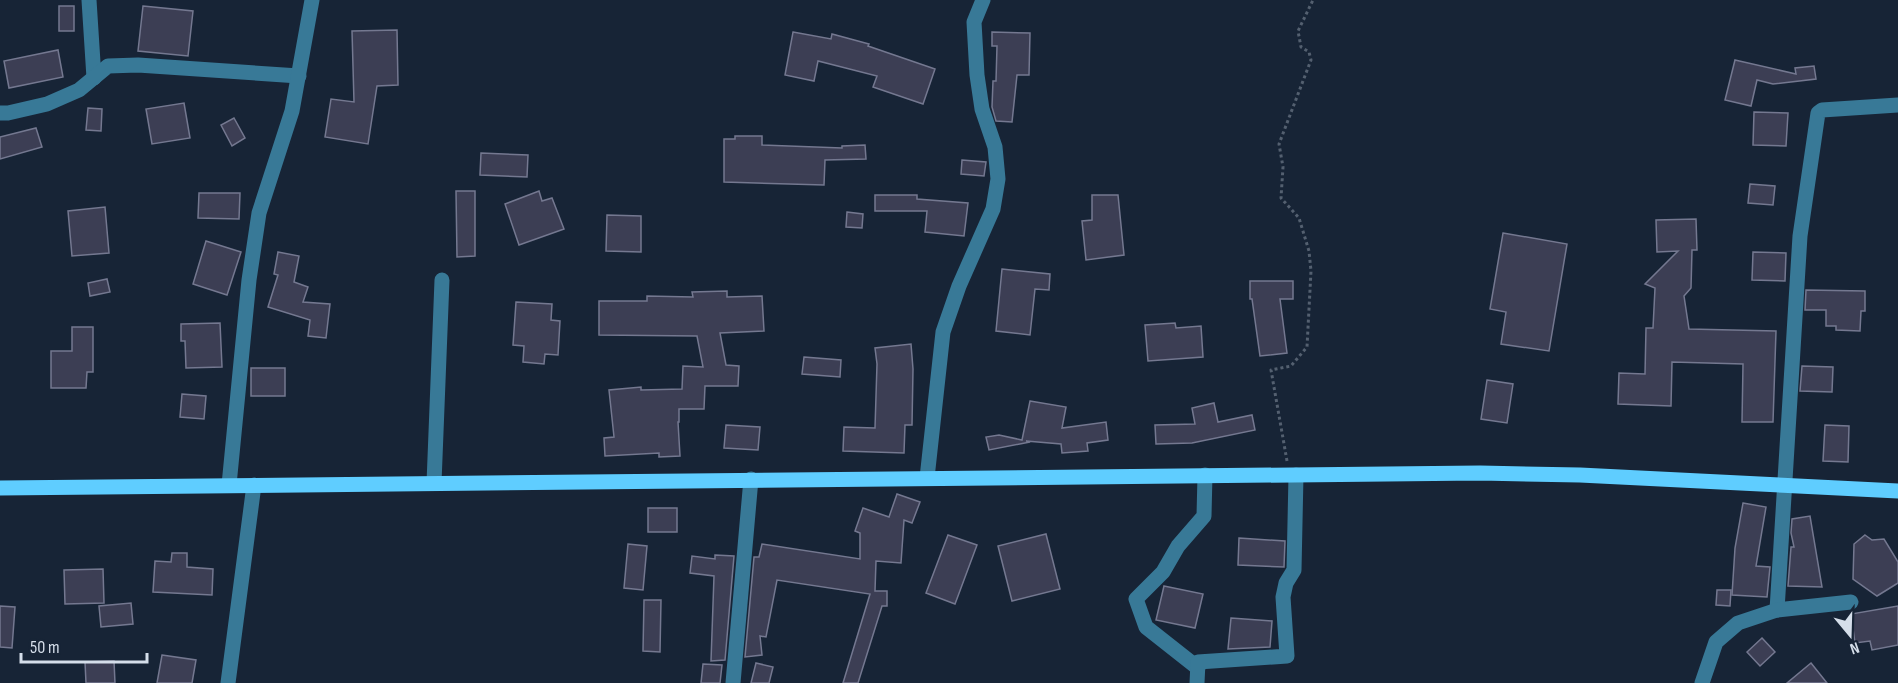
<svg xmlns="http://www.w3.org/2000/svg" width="1898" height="683" viewBox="0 0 1898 683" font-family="'Sofia Sans Condensed',sans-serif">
  <rect width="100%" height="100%" fill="#172436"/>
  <g fill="#3c3e54" stroke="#747890" stroke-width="1.5">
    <rect x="59" y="6" width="15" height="25"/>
    <path d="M143 6 193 11 188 56 138 51Z"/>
    <path d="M397 30 398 85 377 86 368 144 325 137 331 99 354 102 352 31Z"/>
    <path d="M793 32 831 39 832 34 869 44 868 46 935 69 923 104 873 87 877 76 818 61 814 81 785 75Z"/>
    <path d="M992 32 1030 33 1029 75H1017L1012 122 996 121 992 107 993 81H996L997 46H992Z"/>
    <path d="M58 50 63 77 9 88 4 61Z"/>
    <path d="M1735 60 1796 74 1795 68 1814 66 1816 79 1773 84 1757 80 1751 106 1725 100Z"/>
    <path d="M184 103 190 138 152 144 146 109Z"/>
    <path d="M88 108 102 109 101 131 86 130Z"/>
    <path d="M1754 112 1788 113 1786 146 1753 145Z"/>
    <path d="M234 118 245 138 232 146 221 125Z"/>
    <path d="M36 128 42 147 0 159V137Z"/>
    <path d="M735 136H762V145L842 148V146L865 145 866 159 825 160 824 185 724 182V139H735Z"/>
    <path d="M481 153 528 155 527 177 480 175Z"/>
    <path d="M962 160 986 162 984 176 961 174Z"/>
    <path d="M1750 184 1775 186 1773 205 1748 203Z"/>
    <path d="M456 191H475V256L457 257Z"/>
    <path d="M539 191 542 201 552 198 564 229 519 245 505 204Z"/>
    <path d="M199 193H240L239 219 198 218Z"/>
    <path d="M875 195H917V199L968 203 964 236 925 232 927 211H875Z"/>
    <path d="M1092 195H1118L1124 255 1086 260 1082 221 1092 220Z"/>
    <path d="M105 207 109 253 72 256 68 211Z"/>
    <path d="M847 212 863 214 862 228 846 227Z"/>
    <path d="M607 215 641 216V252L606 251Z"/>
    <path d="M1696 219 1697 250H1692L1691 288 1684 296 1689 329 1776 331 1773 422H1742L1743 364 1672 362 1671 406 1618 404 1619 373 1645 374 1646 328H1653L1655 288 1645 284 1678 251 1657 252 1656 220Z"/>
    <path d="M1503 233 1567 244 1549 351 1501 344 1506 312 1490 309Z"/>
    <path d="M206 241 241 252 227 295 193 284Z"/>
    <path d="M278 252 299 256 294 282 308 287 303 302 330 304 326 338 308 336 310 320 268 307 278 275 274 274Z"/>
    <path d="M1753 252 1786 253 1785 281 1752 280Z"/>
    <path d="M1002 269 1050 274 1049 290 1035 289 1030 335 996 331Z"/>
    <path d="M107 279 110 292 90 296 88 283Z"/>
    <path d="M1250 281H1293V299H1280L1287 353 1260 356 1252 299H1250Z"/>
    <path d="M1806 290 1865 291V311H1861L1860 331 1836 330V326H1826V310H1805Z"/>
    <path d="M727 291V297L762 296 764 331 720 333 726 365 739 366 738 386H705L704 409H679V422H678L680 456 659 457V453L605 456 604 438 614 437 609 390 641 387V390L682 389 683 366 703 367 697 336 599 335V301H647V296L693 297 692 292Z"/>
    <path d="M516 302 552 304 551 320 560 321 558 355 545 354 544 364 523 362 524 346 513 345Z"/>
    <path d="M220 323 222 367 186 368 185 341H181V324Z"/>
    <path d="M1175 323 1176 328 1201 326 1203 357 1148 361 1145 325Z"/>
    <path d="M72 327H93V372H87L86 388H51V351H72Z"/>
    <path d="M911 344 913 369 912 425H905L904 453 843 451 844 427 875 428 877 364 875 348Z"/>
    <path d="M804 357 841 360 840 377 802 374Z"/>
    <path d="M1802 366 1833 367 1832 392 1800 391Z"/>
    <rect x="251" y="368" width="34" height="28"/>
    <path d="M1487 380 1513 384 1507 423 1481 419Z"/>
    <path d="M182 394 206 396 204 419 180 417Z"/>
    <path d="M1030 401 1066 407 1062 428 1106 422 1108 440 1087 443 1088 451 1062 453 1061 444 1026 441 1030 442 989 450 986 437 999 435 1022 440Z"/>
    <path d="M1214 403 1218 422 1252 415 1255 430 1192 443 1156 444 1155 425 1195 424 1192 408Z"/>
    <path d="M726 425 760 427 758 450 724 448Z"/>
    <path d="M1825 425 1849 426 1848 462 1823 461Z"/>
    <path d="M897 494 920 502 912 523 904 520 901 563 876 561 875 591H887V606H882L858 683H843L870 594 777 580 766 637 760 636 762 655 745 657 754 557H759L762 544 860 559V533L855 531 863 508 889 517Z"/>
    <path d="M1743 503 1766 507 1756 566 1770 567 1767 597 1732 595 1735 548Z"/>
    <rect x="648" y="508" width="29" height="24"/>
    <path d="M1810 516 1822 587 1788 586 1791 547H1794L1791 533 1792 519Z"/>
    <path d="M1046 534 1060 589 1012 601 998 546Z"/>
    <path d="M948 535 977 545 955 604 926 593Z"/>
    <path d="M1865 535 1872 540 1884 539 1898 562V583L1877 596 1853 579 1854 544Z"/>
    <path d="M1239 538 1285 541 1284 567 1238 565Z"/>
    <path d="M628 544 647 546 643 590 624 588Z"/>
    <path d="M172 553H187V567L213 569 212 595 153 592 155 561 171 562Z"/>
    <path d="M715 555 734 556 725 660 711 661 714 576 690 573 692 556 715 559Z"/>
    <path d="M103 569 104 603 65 604 64 570Z"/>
    <path d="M1164 586 1203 594 1195 628 1156 620Z"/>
    <path d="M1717 590H1731L1730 606 1716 605Z"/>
    <path d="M644 600H661L660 652 643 651Z"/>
    <path d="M131 603 133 624 101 627 99 606Z"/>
    <path d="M0 606 15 607 12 648 0 647Z"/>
    <path d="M1898 606V645L1872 650 1870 641 1855 643 1851 614Z"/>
    <path d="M1231 618 1272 621 1270 647 1228 649Z"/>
    <path d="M1762 638 1775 652 1760 666 1747 652Z"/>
    <path d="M162 655 196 660 192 683H157Z"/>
    <path d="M114 661 115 683H86L85 662Z"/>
    <path d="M756 663 773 667 769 683H751Z"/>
    <path d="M1811 663 1827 683H1787Z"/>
    <path d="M703 664 722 665 720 683H701Z"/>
  </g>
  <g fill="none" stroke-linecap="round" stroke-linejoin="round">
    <path stroke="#546070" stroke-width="3" stroke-dasharray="3 3" stroke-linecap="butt" d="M1287 461 1271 370 1291 366 1307 347 1311 271 1309 251 1299 218 1281 198 1283 167 1279 144 1311 60 1309 52 1301 47 1298 31 1313 0"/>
    <g stroke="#387997" stroke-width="15">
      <path d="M89 0 94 78"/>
      <path d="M0 113H8L47 104 79 90 108 66 138 65 299 76"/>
      <path d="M927 478 943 332 959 286 993 209 998 179 995 147 982 109 977 75 974 22 983 0"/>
      <path d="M434 483 442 280"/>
      <path d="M229 485 249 280 259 213 292 111 312 0"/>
      <path d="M1777 610 1800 236 1818 113 1822 110 1898 105"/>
      <path d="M1198 668 1146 627 1136 599 1163 572 1178 546 1204 516 1205 475"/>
      <path d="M228 683 254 485"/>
      <path d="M733 683 751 479"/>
      <path d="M1197 683 1198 662 1287 656 1283 597 1286 583 1294 570 1296 475"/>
      <path d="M1702 683 1716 642 1738 623 1777 610 1851 602"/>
    </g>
    <path stroke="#5fcdff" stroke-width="15" d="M0 488 1480 473 1580 475 1898 491"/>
  </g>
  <g transform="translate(1850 635) rotate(161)" stroke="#172436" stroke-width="4.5" paint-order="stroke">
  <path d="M0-4.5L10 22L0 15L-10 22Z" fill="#d5deea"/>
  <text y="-9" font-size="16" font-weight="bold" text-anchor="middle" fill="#d5deea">N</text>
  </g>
  <path d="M21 653v9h126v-9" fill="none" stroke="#d5deea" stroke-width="3"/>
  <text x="30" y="653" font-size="18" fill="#d5deea" stroke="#172436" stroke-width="4.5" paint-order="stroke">50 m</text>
</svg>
